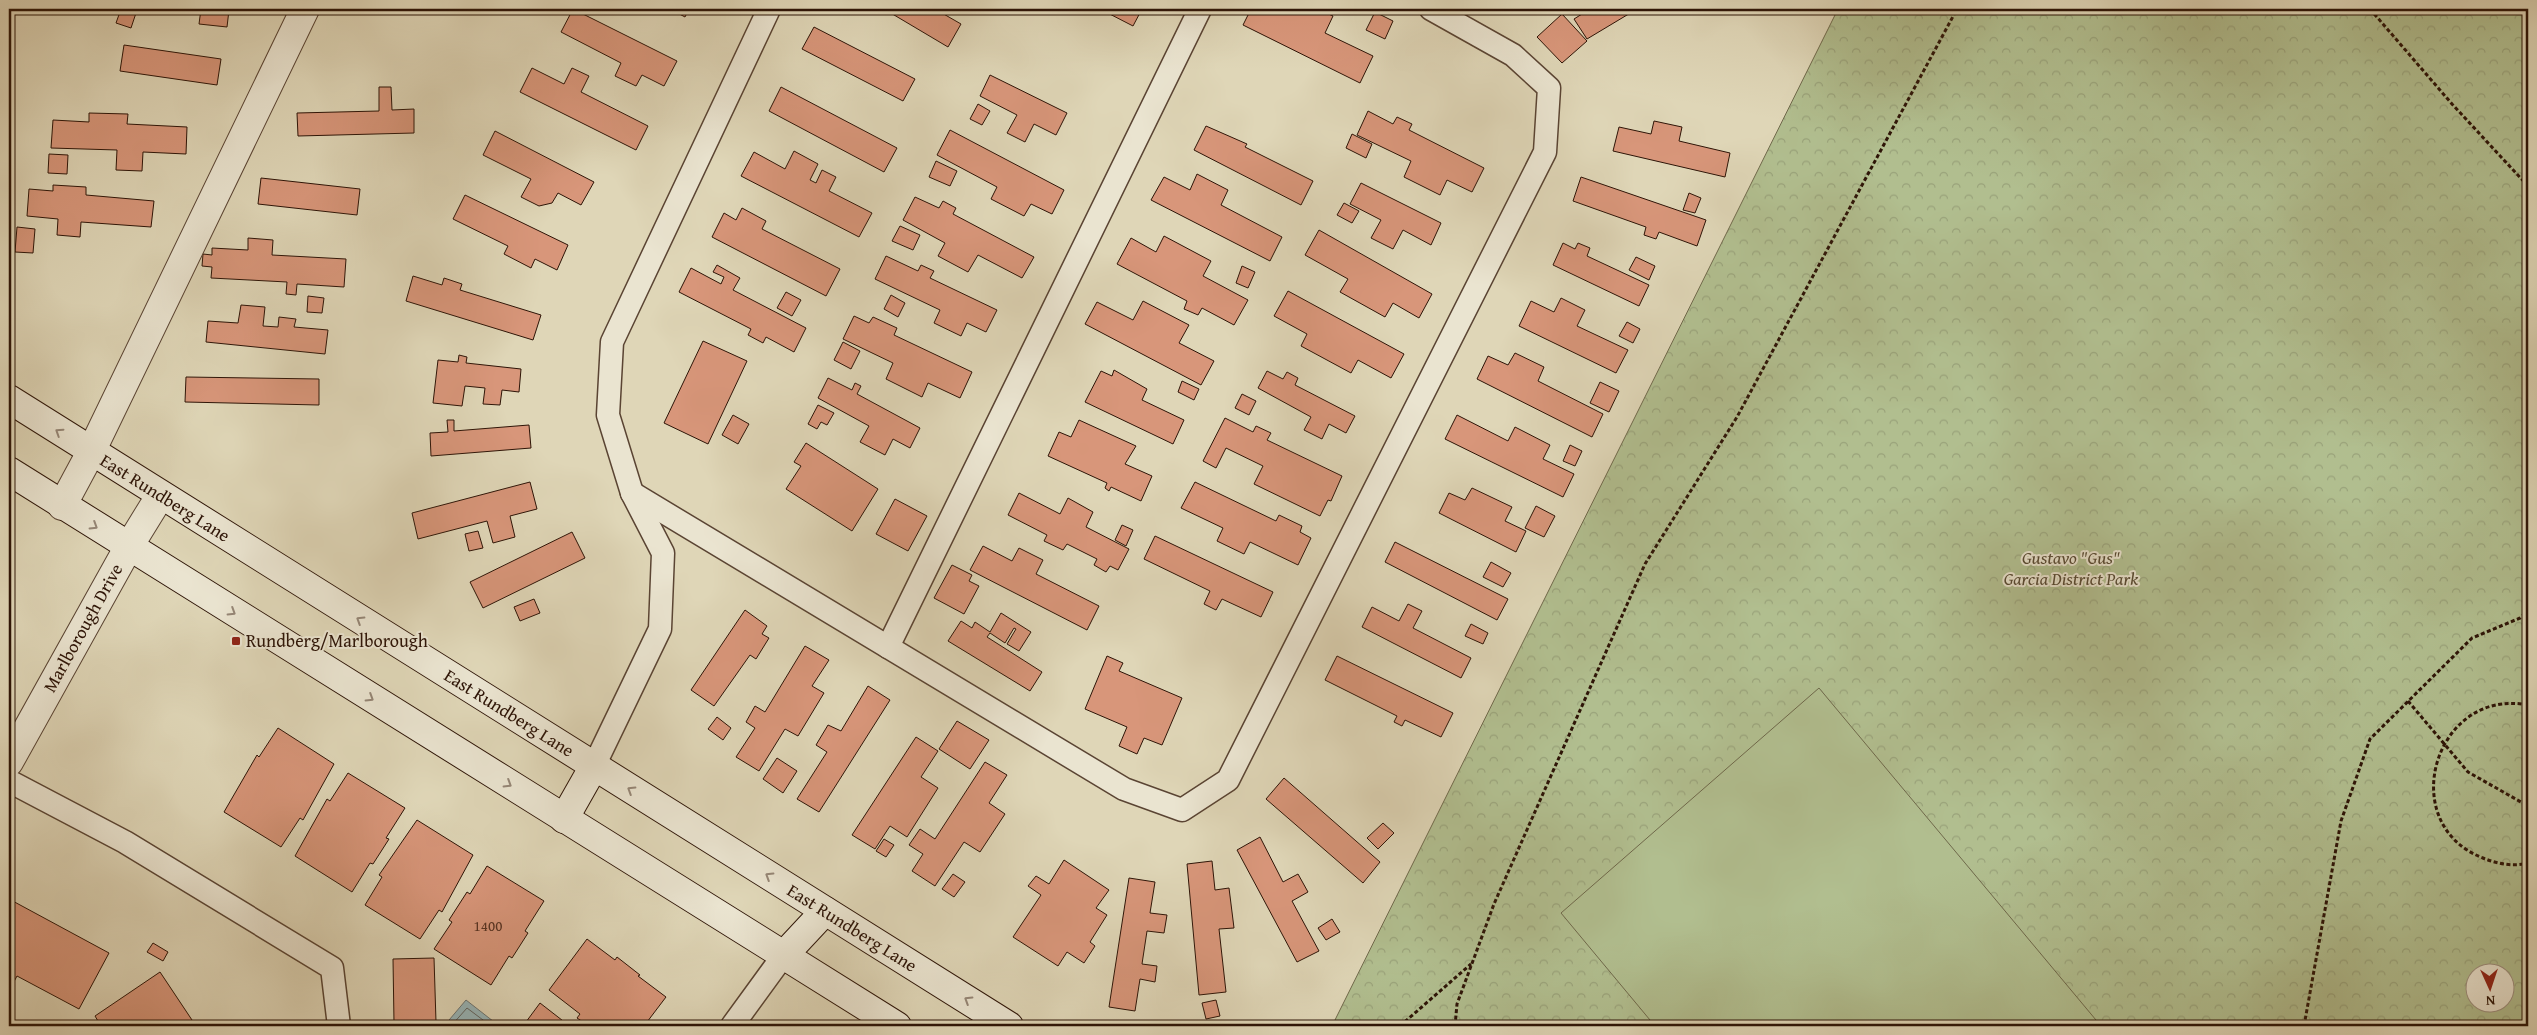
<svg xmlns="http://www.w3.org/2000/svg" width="2537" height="1035" viewBox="0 0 2537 1035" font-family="'Gentium Book Plus',serif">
  <defs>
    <pattern id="forest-crowns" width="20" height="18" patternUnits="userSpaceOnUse" patternTransform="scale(1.25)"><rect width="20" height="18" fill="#b1be8f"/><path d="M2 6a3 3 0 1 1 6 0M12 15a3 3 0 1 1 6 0" fill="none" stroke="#99a27a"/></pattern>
  </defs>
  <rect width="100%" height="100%" fill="#dfd6b7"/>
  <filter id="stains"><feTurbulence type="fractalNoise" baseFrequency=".004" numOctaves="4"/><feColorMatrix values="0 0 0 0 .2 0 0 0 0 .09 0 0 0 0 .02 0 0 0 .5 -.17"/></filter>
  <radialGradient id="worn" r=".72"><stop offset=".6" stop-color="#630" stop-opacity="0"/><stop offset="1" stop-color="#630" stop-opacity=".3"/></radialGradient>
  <path fill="url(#forest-crowns)" stroke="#6f694b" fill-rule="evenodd" d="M1838 9H2528V1026H1332ZM2474 972H2504V1002H2474Z"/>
  <path fill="#b1be8f" stroke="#6f694b" d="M1819 688 2101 1026H1655L1561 913Z"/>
  <path fill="#98b6b9" stroke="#6d7572" d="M466 1000 498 1025 444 1026Z"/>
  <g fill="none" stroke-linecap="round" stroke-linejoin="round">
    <path stroke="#626560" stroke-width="1" d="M451 1026 467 1008 491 1026"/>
  </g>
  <g fill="#d8967a" stroke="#2d1407">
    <path d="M121 9 136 13 131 28 116 23Z"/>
    <path d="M201 9H263L262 14 229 10 227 27 199 24Z"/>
    <path d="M573 9 677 61 664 86 642 75 636 86 615 76 621 63 561 32Z"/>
    <path d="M670 9H689L685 17Z"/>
    <path d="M884 9H935L961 24 948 47Z"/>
    <path d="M1100 9H1142L1133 26Z"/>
    <path d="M1251 9H1275L1284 13 1286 9H1318L1333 16 1325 33 1373 56 1360 83 1243 25Z"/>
    <path d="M1590 9H1637L1587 39 1574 19Z"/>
    <path d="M1375 12 1393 21 1385 39 1366 30Z"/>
    <path d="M1562 14 1587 41 1562 63 1537 37Z"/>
    <path d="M814 27 915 79 903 101 802 49Z"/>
    <path d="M124 45 221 59 217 85 120 71Z"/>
    <path d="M532 68 564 84 572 68 589 76 581 92 648 126 636 150 520 92Z"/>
    <path d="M990 75 1067 113 1056 135 1034 124 1025 142 1007 133 1017 115 980 96Z"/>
    <path d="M379 87H391L392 110 414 109V133L298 136 297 113 379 111Z"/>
    <path d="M781 87 897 148 884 172 769 111Z"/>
    <path d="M978 104 990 111 982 125 970 119Z"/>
    <path d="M1368 111 1393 124 1397 117 1412 124 1409 130 1484 168 1472 192 1447 180 1440 195 1404 177 1411 161 1357 135Z"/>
    <path d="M89 113 128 114 127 124 187 127 186 154 143 152 142 171 116 170 117 150 51 148 53 120 89 122Z"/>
    <path d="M1654 121 1682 127 1679 141 1730 153 1725 177 1613 151 1619 127 1651 134Z"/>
    <path d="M1206 126 1247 144 1245 147 1313 181 1301 205 1194 150Z"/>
    <path d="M950 130 1064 190 1052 214 1031 204 1024 216 991 199 997 187 937 155Z"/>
    <path d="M495 131 594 182 581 205 558 193 552 203 539 206 521 197 531 179 483 155Z"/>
    <path d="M1352 134 1372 144 1366 158 1346 148Z"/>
    <path d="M794 151 818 164 810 180 816 183 822 170 836 177 829 191 872 213 859 237 741 176 754 152 785 169Z"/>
    <path d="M49 154 68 155 67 174 48 173Z"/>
    <path d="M936 161 957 171 950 186 929 177Z"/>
    <path d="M1197 174 1228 190 1221 205 1282 237 1270 261 1151 200 1164 177 1190 190Z"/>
    <path d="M1581 177 1706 220 1697 246 1659 232 1656 239 1644 235 1646 227 1573 201Z"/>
    <path d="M261 178 360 189 357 215 258 204Z"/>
    <path d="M1361 183 1441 223 1431 245 1403 230 1393 249 1371 238 1381 220 1350 204Z"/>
    <path d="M53 185 86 187V195L154 201 151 227 81 222 80 237 57 235 58 219 27 216 29 189 53 191Z"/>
    <path d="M1689 193 1701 198 1695 213 1683 210Z"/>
    <path d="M465 195 568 245 557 270 535 259 531 268 504 254 508 246 453 219Z"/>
    <path d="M915 197 939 208 943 201 956 208 953 214 1034 257 1022 278 978 255 968 272 938 256 945 243 903 220Z"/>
    <path d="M1344 203 1359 211 1352 223 1337 215Z"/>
    <path d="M742 208 766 221 762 229 840 269 826 296 712 237 724 213 736 220Z"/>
    <path d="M900 226 920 235 913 250 892 241Z"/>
    <path d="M17 227 35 229 33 253 15 252Z"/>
    <path d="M1319 230 1432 294 1419 318 1393 303 1385 317 1340 292 1348 279 1305 255Z"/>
    <path d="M1164 236 1211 261 1203 276 1248 300 1234 325 1202 308 1198 315 1184 309 1187 301 1117 264 1131 238 1156 252Z"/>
    <path d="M248 238 273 240 272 255 346 259 344 287 297 284 296 295 286 294 287 282 211 278 212 267 202 266 203 254 212 255V248L248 250Z"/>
    <path d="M1563 243 1575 249 1578 243 1590 248 1587 256 1649 285 1639 306 1553 265Z"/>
    <path d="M886 256 918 271 921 265 934 271 930 278 997 310 986 332 967 323 961 336 934 323 940 310 875 279Z"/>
    <path d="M1636 257 1655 266 1649 280 1629 270Z"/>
    <path d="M717 265 740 278 733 290 806 328 794 352 766 337 763 343 748 335 751 329 679 292 691 268 721 284 724 277 713 272Z"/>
    <path d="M1242 266 1255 272 1248 288 1236 283Z"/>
    <path d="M413 276 442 285 444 278 462 284 460 290 541 315 533 340 406 301Z"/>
    <path d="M1288 291 1404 354 1391 378 1358 360 1351 373 1301 346 1307 334 1274 316Z"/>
    <path d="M786 292 801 300 792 316 777 308Z"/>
    <path d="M891 295 905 303 898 317 884 309Z"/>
    <path d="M308 296 324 298 322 313 307 312Z"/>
    <path d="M1561 298 1585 310 1577 326 1628 350 1616 373 1519 326 1531 301 1554 312Z"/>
    <path d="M1143 301 1189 325 1179 343 1214 361 1201 385 1085 324 1097 302 1133 320Z"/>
    <path d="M241 305 265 307 263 326 278 327 279 317 296 319 294 327 328 330 325 354 206 342 208 321 238 323Z"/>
    <path d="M854 316 869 323 873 317 897 328 894 335 972 372 960 398 928 383 922 397 886 379 893 363 843 339Z"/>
    <path d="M1627 322 1640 329 1633 343 1619 336Z"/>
    <path d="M703 341 747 361 708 444 664 423Z"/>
    <path d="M843 342 860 351 851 369 834 360Z"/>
    <path d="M1515 353 1544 367 1538 381 1603 414 1592 437 1477 379 1488 356 1508 365Z"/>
    <path d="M459 355 467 357 466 363 521 369 519 392 502 390 500 405 483 404 485 388 465 386 462 406 433 403 438 360 458 362Z"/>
    <path d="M1114 370 1147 389 1142 400 1184 420 1173 444 1085 402 1101 371 1112 376Z"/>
    <path d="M1267 371 1283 379 1287 372 1298 378 1295 385 1355 416 1346 433 1329 424 1322 439 1304 430 1311 417 1258 388Z"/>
    <path d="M186 377 319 379V405L185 402Z"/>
    <path d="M828 378 852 390 855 383 861 386 857 394 920 428 910 448 893 439 885 455 860 442 869 426 818 398Z"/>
    <path d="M1182 381 1199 389 1194 400 1178 392Z"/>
    <path d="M1600 382 1619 391 1609 412 1590 403Z"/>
    <path d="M1242 394 1256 401 1249 415 1235 408Z"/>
    <path d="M818 405 834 413 827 425 821 422 817 429 808 424Z"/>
    <path d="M733 415 749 424 738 444 722 435Z"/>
    <path d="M1457 415 1508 441 1515 427 1550 445 1543 459 1574 474 1563 497 1445 439Z"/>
    <path d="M1225 418 1253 432 1256 426 1271 433 1267 440 1342 476 1331 501 1328 500 1320 516 1254 484 1263 466 1226 448 1216 468 1203 461Z"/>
    <path d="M447 420H454V431L529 425 531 448 431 456 430 433 448 432Z"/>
    <path d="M1079 420 1136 446 1125 464 1152 476 1141 501 1111 487 1109 491 1105 488 1107 483 1048 456 1059 432 1071 437Z"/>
    <path d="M806 443 878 489 852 531 786 489 801 466 794 462Z"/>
    <path d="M1570 445 1582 451 1575 466 1563 461Z"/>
    <path d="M530 482 537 509 510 516 515 537 493 543 487 521 418 539 412 513Z"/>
    <path d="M1195 482 1276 521 1279 515 1302 526 1300 532 1311 538 1298 565 1250 542 1244 554 1217 541 1223 528 1181 508Z"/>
    <path d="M1472 488 1512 507 1505 521 1526 531 1516 552 1439 513 1449 493 1465 500Z"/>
    <path d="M1019 493 1060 514 1068 498 1093 512 1086 527 1129 549 1118 570 1110 566 1106 572 1094 565 1097 559 1067 544 1063 550 1044 541 1047 535 1008 515Z"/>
    <path d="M895 499 927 516 908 551 876 534Z"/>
    <path d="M1536 506 1555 516 1544 537 1525 528Z"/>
    <path d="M1122 525 1133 530 1126 546 1115 540Z"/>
    <path d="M478 531 483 548 469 551 465 534Z"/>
    <path d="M572 532 585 558 483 608 470 582Z"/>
    <path d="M1155 536 1273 592 1261 617 1222 599 1216 610 1204 604 1210 591 1144 559Z"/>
    <path d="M1395 542 1508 599 1497 620 1385 562Z"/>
    <path d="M983 546 1012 561 1019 548 1043 560 1036 574 1099 606 1087 630 970 570Z"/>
    <path d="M1491 562 1511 573 1503 587 1483 577Z"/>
    <path d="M952 565 972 575 969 581 979 586 964 614 934 598Z"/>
    <path d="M534 599 540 613 520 621 514 607Z"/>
    <path d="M1408 604 1422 611 1413 628 1471 658 1461 678 1362 627 1372 607 1399 621Z"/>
    <path d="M745 610 767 626 762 634 769 638 756 659 750 655 714 706 691 690Z"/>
    <path d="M1001 613 1031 632 1019 651 1007 644 1016 629 1014 628 1005 643 990 633 987 637 1042 672 1030 691 948 641 961 621 972 628 975 622 990 632Z"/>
    <path d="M1471 624 1488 633 1483 644 1465 636Z"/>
    <path d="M805 646 829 660 812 686 824 693 798 736 785 729 759 771 736 757 755 728 746 722 755 706 765 712Z"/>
    <path d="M1107 656 1123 663 1119 671 1182 698 1162 745 1144 738 1137 754 1119 746 1127 727 1085 709Z"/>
    <path d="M1337 656 1453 713 1441 737 1405 720 1402 726 1394 722 1397 716 1325 680Z"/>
    <path d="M868 686 890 700 819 812 797 799 827 752 816 745 828 725 841 731Z"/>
    <path d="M717 717 731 728 723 740 708 729Z"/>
    <path d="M957 721 989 740 970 769 939 749Z"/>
    <path d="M278 728 334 764 303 820 300 818 281 847 224 812 257 755 259 757Z"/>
    <path d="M916 737 938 751 921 777 938 788 907 837 890 826 875 849 852 835Z"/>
    <path d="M777 758 797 771 783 793 763 779Z"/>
    <path d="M985 762 1007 775 989 803 1005 814 980 852 964 842 935 886 912 871 923 854 909 845 920 829 935 839Z"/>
    <path d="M348 773 405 808 386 838 389 839 373 864 370 863 352 892 295 856 327 799 330 801Z"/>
    <path d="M1284 778 1380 862 1363 883 1266 799Z"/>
    <path d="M417 820 473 855 442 912 439 910 420 939 365 905 382 877 379 875Z"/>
    <path d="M1383 823 1394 833 1378 849 1367 838Z"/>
    <path d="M1260 837 1283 882 1298 874 1308 892 1292 901 1319 951 1297 962 1237 850Z"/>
    <path d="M884 839 894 845 886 857 876 851Z"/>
    <path d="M1064 860 1109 890 1096 908 1107 915 1090 942 1095 946 1084 963 1067 952 1058 966 1013 937 1041 895 1028 886 1036 876 1049 884Z"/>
    <path d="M1212 861 1215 890 1229 888 1234 928 1219 929 1226 992 1199 995 1187 864Z"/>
    <path d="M487 866 544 901 525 931 528 933 512 958 509 956 491 985 434 949 452 922 449 920 467 892 470 894Z"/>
    <path d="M953 874 965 882 954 897 942 889Z"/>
    <path d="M1129 878 1155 882 1150 913 1167 915 1164 933 1147 931 1142 964 1157 966 1155 982 1140 979 1135 1011 1109 1007Z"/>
    <path d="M9 899 109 953 79 1009 17 976 9 991Z"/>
    <path d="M1332 919 1340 932 1326 940 1318 928Z"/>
    <path d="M587 939 615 960 617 957 640 975 638 976 666 997 644 1026H589L577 1018 580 1014 549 990Z"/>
    <path d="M153 943 168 952 163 961 147 952Z"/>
    <path d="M434 958 436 1022 394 1023 393 959Z"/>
    <path d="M160 972 196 1026H101L95 1016Z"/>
    <path d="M1216 1000 1220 1016 1206 1019 1202 1003Z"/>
    <path d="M540 1003 567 1024 569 1022 576 1026H523Z"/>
  </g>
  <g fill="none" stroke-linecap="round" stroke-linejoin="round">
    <defs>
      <g id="service">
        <path d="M632 493 1124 789 1182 810 1228 780 1545 152 1549 88 1513 55 1431 9"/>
        <path d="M888 647 1200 9"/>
        <path d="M594 766 660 629 663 553 632 493 608 415 612 342 769 9"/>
        <path d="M9 781 125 842 332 968 339 1026"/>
        <path d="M732 1026 783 956"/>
      </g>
      <g id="minor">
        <path d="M62 506 91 452 305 9"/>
        <path d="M9 762 128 548 160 496"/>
      </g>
      <g id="secondary">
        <path d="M9 399 1009 1026"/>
        <path d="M9 471 897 1026"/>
        <path d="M564 819 594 766"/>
        <path d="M783 956 825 911"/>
      </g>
    </defs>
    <use href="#service" stroke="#5a4433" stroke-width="25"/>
    <use href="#minor" stroke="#5a4433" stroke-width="30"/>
    <use href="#secondary" stroke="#2d1407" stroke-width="30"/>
    <g stroke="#2d1407" stroke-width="3" stroke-dasharray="4 2.5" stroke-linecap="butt">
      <path d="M2370 9 2452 104 2528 186"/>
      <path d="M2408 701 2468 772 2528 806"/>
      <path d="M2528 705C2435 687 2394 824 2483 858 2497 864 2514 867 2528 863"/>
      <path d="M1400 1026 1471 964"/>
      <path d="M1455 1026 1457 1004 1494 904 1645 564 1737 417 1957 9"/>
      <path d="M2304 1026 2341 821 2370 739 2472 638 2520 618 2528 611"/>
    </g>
    <use href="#service" stroke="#eae4d0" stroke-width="22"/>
    <use href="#minor" stroke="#eae4d0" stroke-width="28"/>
    <use href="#secondary" stroke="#eae4d0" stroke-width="28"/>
  </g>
  <defs><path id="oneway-chevron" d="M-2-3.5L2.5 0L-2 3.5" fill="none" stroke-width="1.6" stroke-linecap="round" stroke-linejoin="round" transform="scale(1.25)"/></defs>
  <g stroke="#958676">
    <use href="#oneway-chevron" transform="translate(59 432) rotate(-147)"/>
    <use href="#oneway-chevron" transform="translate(94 526) rotate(32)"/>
    <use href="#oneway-chevron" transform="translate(232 612) rotate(32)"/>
    <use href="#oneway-chevron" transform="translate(360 620) rotate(-148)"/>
    <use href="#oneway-chevron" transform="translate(370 698) rotate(32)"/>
    <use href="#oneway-chevron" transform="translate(508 784) rotate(32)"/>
    <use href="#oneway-chevron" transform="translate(631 790) rotate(-148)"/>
    <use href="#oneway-chevron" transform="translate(769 876) rotate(-148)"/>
    <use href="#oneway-chevron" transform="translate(968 1000) rotate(-148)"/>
  </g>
  <rect fill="#8f2418" stroke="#eae4d0" stroke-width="2" x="231" y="636" width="10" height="10" rx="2.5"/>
  <g text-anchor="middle" stroke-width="4" stroke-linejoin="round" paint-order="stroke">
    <g font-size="15" fill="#583424">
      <text x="488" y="931">1400</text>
    </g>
    <g font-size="18" fill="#2d1407" stroke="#eae4d0">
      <text transform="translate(165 498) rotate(32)" y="6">East Rundberg Lane</text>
      <text transform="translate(83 628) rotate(-61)" y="6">Marlborough Drive</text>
      <text transform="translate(509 713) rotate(32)" y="6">East Rundberg Lane</text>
      <text transform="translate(852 928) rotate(32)" y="6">East Rundberg Lane</text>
    </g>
    <g font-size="18" font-style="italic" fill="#554730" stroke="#eae4d0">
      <text x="2071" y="564">Gustavo "Gus"<tspan x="2071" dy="21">Garcia District Park</tspan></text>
    </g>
    <g font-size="18" fill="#2d1407" stroke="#eae4d0" text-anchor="start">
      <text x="246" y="647">Rundberg/Marlborough</text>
    </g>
  </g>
  <rect width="2537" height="1035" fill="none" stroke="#dfd6b7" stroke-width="30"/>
  <rect x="10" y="10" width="2517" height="1015" fill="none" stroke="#2d1407" stroke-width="2.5"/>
  <rect x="15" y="15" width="2507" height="1005" fill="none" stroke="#2d1407"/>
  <g transform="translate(2490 988) rotate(177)"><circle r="24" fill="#eae4d0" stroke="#9e9180"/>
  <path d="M0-4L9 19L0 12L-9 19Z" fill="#8f2418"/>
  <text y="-8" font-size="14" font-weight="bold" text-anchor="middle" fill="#2d1407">N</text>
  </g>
  <rect width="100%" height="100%" filter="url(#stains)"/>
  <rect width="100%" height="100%" fill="url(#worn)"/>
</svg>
